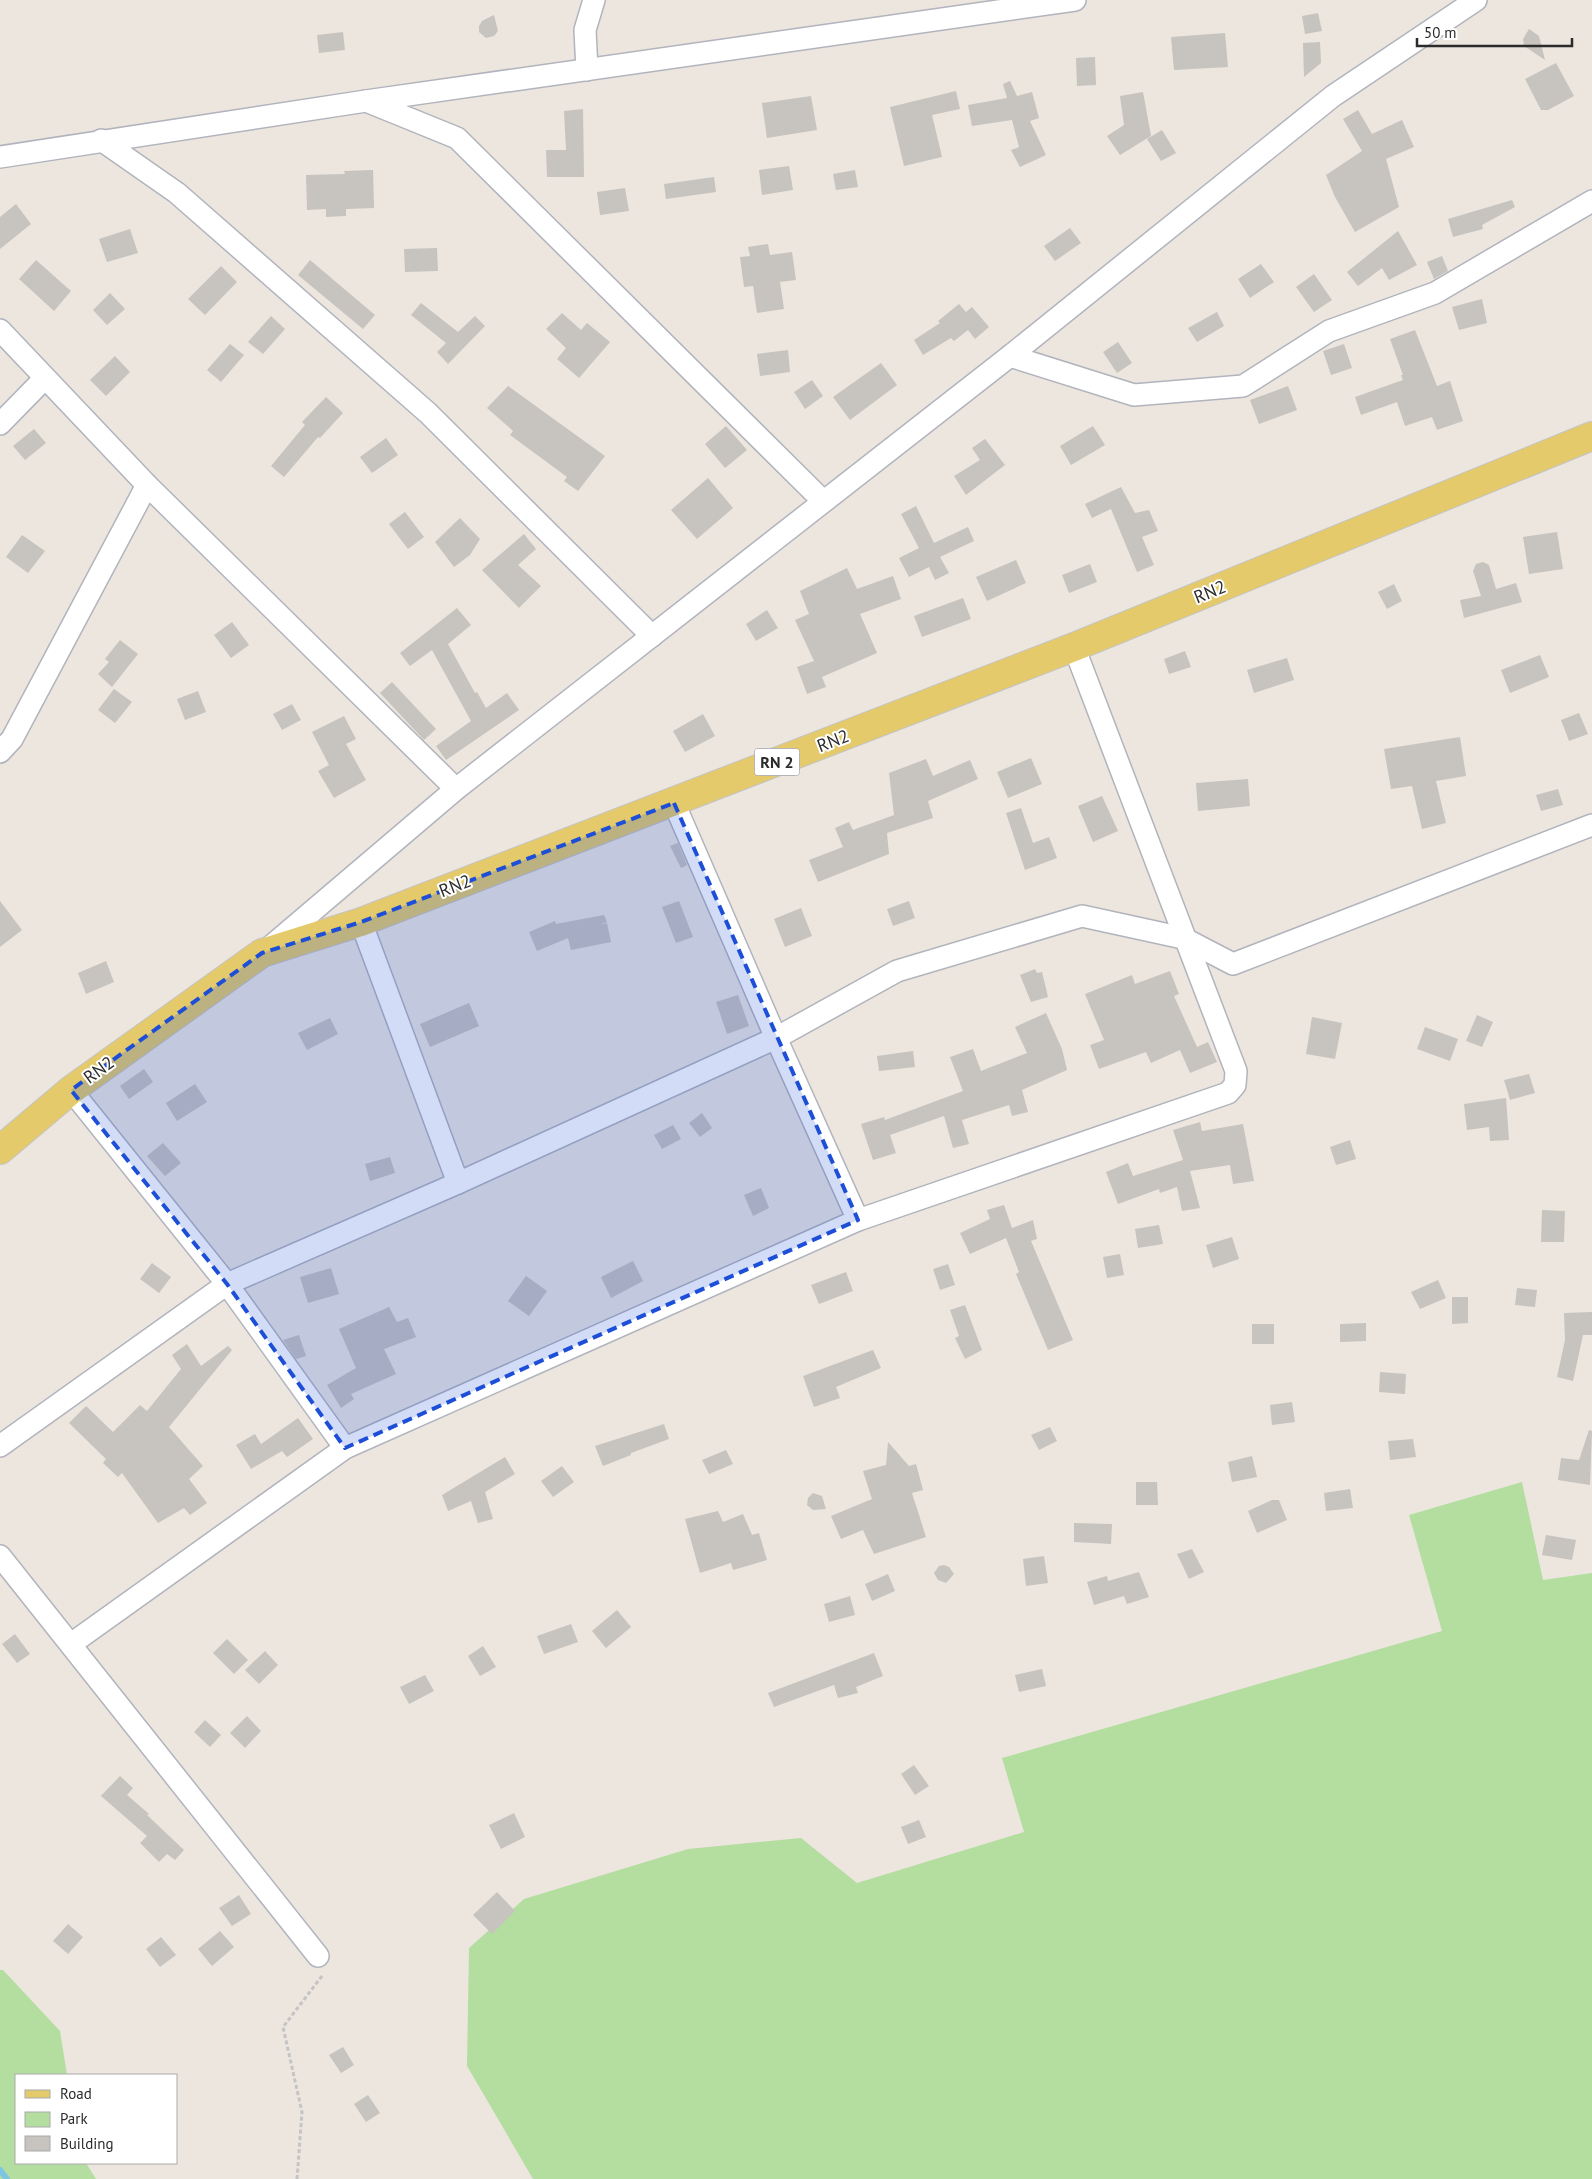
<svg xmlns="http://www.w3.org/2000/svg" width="1592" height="2179" viewBox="0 0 1592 2179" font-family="'PT Sans',sans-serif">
  <rect width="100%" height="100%" fill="#ece6df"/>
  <g fill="#b4dda0">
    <path d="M1522 1482 1543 1580 1592 1573V2179H533L467 2066 469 1948 524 1899 688 1849 801 1838 857 1883 1024 1832 1002 1758 1442 1631 1409 1515Z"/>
    <path d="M0 1970H3L60 2031 67 2075H16V2163H86L96 2179H0Z"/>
  </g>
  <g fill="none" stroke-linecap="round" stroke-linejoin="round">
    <path stroke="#7cc6e4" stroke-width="6" d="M0 2170 7 2179"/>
  </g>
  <g fill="#c7c3be">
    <path d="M1318 13 1322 31 1305 34 1302 16Z"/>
    <path d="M494 15 498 31 494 36 486 38 479 32V26L482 21Z"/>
    <path d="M1529 29 1539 36 1545 60 1524 46 1523 39Z"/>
    <path d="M343 32 345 50 319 53 317 35Z"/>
    <path d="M1225 33 1228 67 1174 70 1171 37Z"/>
    <path d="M1320 42 1321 63 1304 77 1303 43Z"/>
    <path d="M1095 57 1096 85 1077 86 1076 58Z"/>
    <path d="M1556 63 1574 96 1548 110H1541L1525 79Z"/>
    <path d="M1010 81 1017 96 1032 92 1039 118 1030 121 1046 155 1020 167 1011 150 1019 147 1012 120 972 126 968 105 1007 98 1003 84Z"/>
    <path d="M956 91 960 109 932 115 942 157 904 166 890 107Z"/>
    <path d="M1143 92 1151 136 1120 155 1107 136 1124 125 1120 96Z"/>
    <path d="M811 96 817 130 767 138 762 103Z"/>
    <path d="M583 109 584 177H547L546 150H566L564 111Z"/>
    <path d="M1358 110 1372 134 1402 120 1414 147 1386 159 1399 207 1355 232 1335 197 1326 175 1362 151 1343 119Z"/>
    <path d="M1162 130 1176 153 1161 161 1147 139Z"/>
    <path d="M789 166 793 190 762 195 759 170Z"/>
    <path d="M373 170 374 208 346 209V216L326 217V209L307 210 306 175 345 174 344 171Z"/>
    <path d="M855 170 858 187 836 190 833 174Z"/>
    <path d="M714 177 716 192 666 199 664 184Z"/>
    <path d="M625 188 629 211 600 215 597 192Z"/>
    <path d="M1512 200 1515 207 1482 225 1483 229 1453 237 1448 219Z"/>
    <path d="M16 204 31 224 0 249V217Z"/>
    <path d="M1070 228 1081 243 1055 261 1044 246Z"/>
    <path d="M130 229 138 253 107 262 99 239Z"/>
    <path d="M1398 231 1417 265 1389 280 1382 268 1358 286 1347 272Z"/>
    <path d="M768 244 770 255 792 252 796 280 780 282 784 309 757 313 753 286 744 287 740 257 750 256 748 247Z"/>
    <path d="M437 248 438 271 405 272 404 249Z"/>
    <path d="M1442 256 1448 271 1434 279 1427 262Z"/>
    <path d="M36 260 71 291 54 311 19 279Z"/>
    <path d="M310 260 375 315 363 329 298 275Z"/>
    <path d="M1261 264 1274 282 1250 298 1238 279Z"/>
    <path d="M221 266 237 282 205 315 188 299Z"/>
    <path d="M1314 274 1332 300 1314 312 1296 287Z"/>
    <path d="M110 293 125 309 107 325 93 310Z"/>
    <path d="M1482 299 1487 323 1459 330 1452 307Z"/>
    <path d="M421 303 458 332 475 316 485 326 448 364 437 352 446 343 411 315Z"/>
    <path d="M959 304 966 312 972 307 989 327 975 339 968 330 954 341 951 338 923 355 914 340 940 323 938 321Z"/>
    <path d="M1217 312 1224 326 1197 342 1188 328Z"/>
    <path d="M562 313 581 330 587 323 610 342 579 378 557 359 566 348 546 329Z"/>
    <path d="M271 316 285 329 263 354 248 342Z"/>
    <path d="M1415 330 1437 386 1450 381 1463 421 1437 430 1432 417 1405 426 1397 402 1361 415 1355 397 1403 380 1401 375H1403L1390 339Z"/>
    <path d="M1118 342 1132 363 1117 373 1103 352Z"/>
    <path d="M230 344 244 355 221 382 207 370Z"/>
    <path d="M1344 344 1352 368 1331 375 1323 351Z"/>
    <path d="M788 350 790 372 760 376 757 354Z"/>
    <path d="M115 356 130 372 106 396 90 380Z"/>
    <path d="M881 363 897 385 850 420 833 397Z"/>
    <path d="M812 380 823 396 805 409 794 392Z"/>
    <path d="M508 386 605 456 578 491 564 481 567 477 510 435 513 431 487 408Z"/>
    <path d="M1288 386 1297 410 1259 424 1250 400Z"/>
    <path d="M326 397 343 413 320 438 318 437 284 477 271 466 305 425 302 422Z"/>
    <path d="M726 426 747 450 725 468 705 444Z"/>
    <path d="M1093 426 1105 445 1071 465 1060 446Z"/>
    <path d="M34 429 46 443 25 460 13 446Z"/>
    <path d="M386 438 398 455 372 473 360 457Z"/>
    <path d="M985 439 1005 465 966 495 954 476 980 460 972 448Z"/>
    <path d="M708 478 733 508 697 539 671 510Z"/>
    <path d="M1121 487 1135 513 1149 510 1158 531 1142 537 1154 565 1137 572 1111 509 1092 518 1085 504Z"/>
    <path d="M916 506 934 543 968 527 974 541 940 557 949 573 935 580 929 567 909 577 899 558 919 548 901 514Z"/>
    <path d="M405 512 424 537 408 549 389 524Z"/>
    <path d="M460 518 480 539 470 555 454 567 435 542Z"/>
    <path d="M1557 532 1563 569 1529 574 1523 537Z"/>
    <path d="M524 534 536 549 518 565 541 586 519 608 482 570Z"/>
    <path d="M22 535 45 551 28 573 6 557Z"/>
    <path d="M1016 560 1026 583 987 601 976 577Z"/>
    <path d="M1483 562 1489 565 1496 589 1516 583 1522 602 1464 618 1460 600 1481 596 1473 571 1476 564Z"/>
    <path d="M1090 564 1097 582 1069 593 1062 575Z"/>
    <path d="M847 568 857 589 893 576 901 599 860 614 877 653 822 677 826 687 807 694 797 667 814 661 795 620 809 614 800 591Z"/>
    <path d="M1394 584 1402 601 1387 609 1378 592Z"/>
    <path d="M963 598 971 619 922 637 914 616Z"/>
    <path d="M457 608 471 625 448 644 475 693 477 692 486 708 507 693 519 710 446 760 436 746 471 721 432 650 410 666 400 653Z"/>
    <path d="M767 610 778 628 756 641 746 624Z"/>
    <path d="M232 622 249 645 231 658 214 635Z"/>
    <path d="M120 640 138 654 112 687 98 674 109 662 105 659Z"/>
    <path d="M1185 651 1191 667 1169 674 1164 659Z"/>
    <path d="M1540 655 1549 677 1510 693 1501 670Z"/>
    <path d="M1287 658 1294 680 1254 693 1247 670Z"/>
    <path d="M392 682 436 729 424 740 380 693Z"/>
    <path d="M114 689 132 702 115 723 98 710Z"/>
    <path d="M198 691 206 712 185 720 177 699Z"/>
    <path d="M292 704 301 720 282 730 273 714Z"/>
    <path d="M1579 713 1588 734 1569 741 1561 720Z"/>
    <path d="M703 714 715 736 685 752 673 731Z"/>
    <path d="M344 716 356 739 346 744 366 780 334 798 318 771 329 765 312 732Z"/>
    <path d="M1460 737 1466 776 1436 781 1446 823 1422 829 1412 786 1391 789 1384 749Z"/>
    <path d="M1031 758 1042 784 1008 798 997 772Z"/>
    <path d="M926 759 933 776 970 760 978 779 928 801 933 818 887 833 889 854 818 882 809 860 843 847 835 828 849 822 853 830 894 815 889 773Z"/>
    <path d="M1248 779 1250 806 1198 811 1196 783Z"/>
    <path d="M1558 789 1563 805 1541 811 1536 795Z"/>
    <path d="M1102 796 1118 831 1093 842 1078 806Z"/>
    <path d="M1021 808 1033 843 1049 837 1057 858 1025 870 1006 813Z"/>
    <path d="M678 843 687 865 681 868 670 846Z"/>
    <path d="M0 901 22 930 0 947Z"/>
    <path d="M679 901 693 937 676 943 662 907Z"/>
    <path d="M909 901 915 918 893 926 887 909Z"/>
    <path d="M801 908 812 936 785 947 774 919Z"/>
    <path d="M604 915 607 922 600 925 607 923 611 942 571 950 568 938 537 951 529 932 555 921 556 924Z"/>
    <path d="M106 961 114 982 86 994 78 973Z"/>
    <path d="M1035 969 1037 973 1042 972 1048 997 1031 1002 1020 975Z"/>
    <path d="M1170 971 1179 994 1174 996 1197 1047 1208 1042 1217 1062 1190 1073 1180 1050 1151 1063 1146 1052 1099 1069 1090 1045 1104 1040 1085 994 1132 975 1135 984Z"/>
    <path d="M738 995 749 1026 727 1034 716 1002Z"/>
    <path d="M469 1003 479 1026 430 1047 420 1024Z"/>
    <path d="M1046 1013 1062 1049 1067 1070 1022 1090 1028 1112 1012 1116 1009 1105 962 1120 969 1144 953 1148 944 1116 890 1135 896 1153 873 1160 861 1124 884 1117 885 1120 963 1091 950 1057 973 1049 981 1071 1027 1053 1015 1027Z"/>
    <path d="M1477 1015 1493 1022 1482 1047 1466 1041Z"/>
    <path d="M1312 1017 1342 1023 1335 1059 1306 1054Z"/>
    <path d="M330 1018 338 1034 307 1050 298 1033Z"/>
    <path d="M1425 1027 1458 1039 1450 1061 1417 1049Z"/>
    <path d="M913 1051 915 1067 879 1071 877 1056Z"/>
    <path d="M144 1069 153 1082 129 1099 120 1086Z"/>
    <path d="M1529 1074 1535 1093 1510 1100 1504 1080Z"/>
    <path d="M195 1084 207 1102 177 1121 166 1103Z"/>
    <path d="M1506 1098 1509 1140 1490 1141 1489 1127 1467 1130 1464 1104Z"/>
    <path d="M702 1113 712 1128 700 1137 689 1123Z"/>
    <path d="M1200 1122 1202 1131 1243 1124 1254 1181 1233 1184 1230 1165 1190 1171 1200 1208 1182 1211 1177 1187 1160 1193 1159 1189 1118 1204 1106 1172 1128 1163 1133 1176 1183 1160 1173 1130Z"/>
    <path d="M673 1125 681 1139 662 1149 654 1135Z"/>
    <path d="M1350 1140 1356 1159 1336 1165 1330 1147Z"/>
    <path d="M163 1143 181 1163 165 1176 147 1156Z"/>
    <path d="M390 1157 395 1173 370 1181 365 1164Z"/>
    <path d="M761 1188 769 1208 753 1216 744 1195Z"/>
    <path d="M1004 1205 1012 1228 1033 1220 1037 1239 1031 1241 1073 1340 1048 1350 1016 1274 1019 1272 1006 1238 970 1254 960 1233 990 1219 987 1210Z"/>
    <path d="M1542 1210 1565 1211 1564 1242H1541Z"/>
    <path d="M1159 1225 1163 1244 1138 1248 1135 1229Z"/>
    <path d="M1232 1237 1239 1259 1213 1268 1206 1245Z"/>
    <path d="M1120 1254 1124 1275 1107 1278 1103 1257Z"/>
    <path d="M633 1261 643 1281 611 1298 601 1277Z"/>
    <path d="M152 1263 171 1277 159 1293 140 1279Z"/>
    <path d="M948 1264 955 1285 940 1290 933 1269Z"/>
    <path d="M331 1268 339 1294 308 1303 300 1277Z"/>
    <path d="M846 1272 853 1291 819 1304 811 1285Z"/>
    <path d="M526 1276 547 1291 529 1316 508 1301Z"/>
    <path d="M1438 1280 1446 1298 1420 1309 1411 1292Z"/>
    <path d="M1517 1288 1537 1290 1535 1307 1515 1305Z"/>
    <path d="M1452 1297H1468V1323L1452 1324Z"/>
    <path d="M965 1305 982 1350 965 1359 955 1338 959 1336 950 1310Z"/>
    <path d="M389 1307 397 1322 408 1318 416 1337 384 1349 396 1374 351 1394 354 1399 341 1408 327 1385 356 1368 339 1329Z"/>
    <path d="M1592 1312V1335H1583L1573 1381 1557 1377 1565 1340 1564 1313Z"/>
    <path d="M1366 1323V1341L1340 1342V1324Z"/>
    <rect x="1252" y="1324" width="22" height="20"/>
    <path d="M299 1335 306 1356 296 1359 283 1340Z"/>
    <path d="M187 1344 201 1366 228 1346 232 1350 169 1427 203 1466 189 1479 207 1503 190 1515 184 1508 158 1523 122 1473 118 1477 103 1463 106 1459 69 1423 86 1406 113 1432 140 1405 147 1411 181 1369 172 1355Z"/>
    <path d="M873 1350 881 1368 836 1387 840 1398 814 1407 803 1376Z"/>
    <path d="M1380 1372 1406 1374 1405 1394 1379 1392Z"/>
    <path d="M1292 1402 1295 1422 1272 1425 1270 1405Z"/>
    <path d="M298 1418 313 1439 287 1457 282 1451 251 1469 236 1445 255 1434 261 1444Z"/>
    <path d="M664 1424 669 1439 631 1453V1455L603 1466 595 1446Z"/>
    <path d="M1050 1427 1057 1441 1039 1450 1031 1435Z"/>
    <path d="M1589 1430 1592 1431 1590 1485 1558 1480 1561 1458 1579 1460Z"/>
    <path d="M1413 1439 1416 1457 1390 1460 1388 1441Z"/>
    <path d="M888 1442 909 1466 916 1464 923 1490 912 1493 926 1537 874 1554 863 1530 841 1539 831 1516 872 1499 863 1471 886 1465Z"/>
    <path d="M726 1450 733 1464 709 1474 702 1460Z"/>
    <path d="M1252 1456 1257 1477 1232 1482 1228 1462Z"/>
    <path d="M505 1457 515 1474 485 1492 493 1519 478 1523 471 1501 448 1511 442 1495Z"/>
    <path d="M562 1466 574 1482 553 1497 541 1481Z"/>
    <path d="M1136 1482H1157L1158 1505H1136Z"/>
    <path d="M1350 1489 1353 1508 1326 1511 1324 1493Z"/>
    <path d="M813 1493 822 1496 826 1509 813 1510 807 1505 808 1498Z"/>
    <path d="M1272 1500H1279L1287 1520 1257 1533 1248 1511Z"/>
    <path d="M718 1511 723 1522 743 1514 752 1535 759 1533 767 1560 733 1570 731 1563 700 1573 685 1519Z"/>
    <path d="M1074 1523 1112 1524 1111 1544 1074 1542Z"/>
    <path d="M1546 1535 1576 1540 1572 1560 1542 1555Z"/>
    <path d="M1192 1549 1204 1572 1189 1579 1177 1554Z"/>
    <path d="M1044 1556 1048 1583 1026 1586 1023 1559Z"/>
    <path d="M944 1565 949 1567 954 1574 946 1583 938 1580 934 1573 939 1566Z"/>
    <path d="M1139 1572 1149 1597 1127 1604 1124 1596 1094 1605 1087 1582 1107 1576 1108 1581Z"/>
    <path d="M888 1574 895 1591 872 1601 865 1584Z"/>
    <path d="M850 1596 855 1615 829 1622 824 1604Z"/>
    <path d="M617 1610 631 1627 606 1648 592 1631Z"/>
    <path d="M571 1624 578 1642 544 1654 537 1636Z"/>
    <path d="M15 1634 30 1654 17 1663 2 1644Z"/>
    <path d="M227 1639 248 1660 234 1674 213 1653Z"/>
    <path d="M483 1646 496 1667 480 1676 468 1656Z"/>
    <path d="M265 1651 278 1665 259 1684 245 1670Z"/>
    <path d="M874 1653 883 1676 856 1687 858 1693 838 1698 834 1685 774 1707 768 1693Z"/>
    <path d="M1042 1669 1046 1686 1019 1692 1015 1675Z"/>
    <path d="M425 1675 434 1691 409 1704 400 1687Z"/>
    <path d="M247 1716 261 1731 245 1748 230 1733Z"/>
    <path d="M205 1720 221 1735 210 1747 194 1732Z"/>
    <path d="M914 1765 929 1786 915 1795 901 1774Z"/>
    <path d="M120 1776 133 1788 127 1795 149 1814 147 1815 184 1850 175 1860 167 1854 159 1862 140 1843 147 1836 101 1796Z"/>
    <path d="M514 1813 525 1837 501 1849 489 1825Z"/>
    <path d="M919 1820 926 1837 908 1844 901 1827Z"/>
    <path d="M497 1892 515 1911 492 1934 473 1915Z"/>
    <path d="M239 1895 251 1914 232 1926 219 1908Z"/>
    <path d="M68 1924 83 1937 68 1954 53 1941Z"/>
    <path d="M220 1931 234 1947 212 1966 198 1949Z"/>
    <path d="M161 1937 176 1955 160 1967 146 1949Z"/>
    <path d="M343 2047 354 2065 341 2073 329 2055Z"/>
    <path d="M368 2095 380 2113 366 2122 354 2104Z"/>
  </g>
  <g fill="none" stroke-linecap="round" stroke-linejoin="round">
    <defs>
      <g id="minor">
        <path d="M587 70 585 30 594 0"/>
        <path d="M366 101 457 138 823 501"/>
        <path d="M101 140 177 193 428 413 652 636"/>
        <path d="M0 157 366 101 1075 0"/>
        <path d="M0 330 147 485 456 789"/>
        <path d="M1010 356 1134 395 1243 386 1329 331 1435 293 1592 201"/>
        <path d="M0 424 45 378"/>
        <path d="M0 752 12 739 147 485"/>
        <path d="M674 803 776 1038 858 1220"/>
        <path d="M361 922 458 1183"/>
        <path d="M269 948 456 789 1010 356 1333 96 1476 0"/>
        <path d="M71 1090 227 1284 458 1183 776 1038 897 971 1082 916 1183 938 1233 964 1592 825"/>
        <path d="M0 1446 227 1284 345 1448"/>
        <path d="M0 1556 318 1956"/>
        <path d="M71 1644 345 1448 858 1220 1228 1093 1235 1085 1236 1071 1074 647"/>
      </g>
      <path id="major" d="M0 1150 71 1090 262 953 361 922 1074 647 1592 436"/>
    </defs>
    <use href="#minor" stroke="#b2b4bd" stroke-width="24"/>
    <use href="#major" stroke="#c4c4c4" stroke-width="30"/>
    <path stroke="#c4c4c4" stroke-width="3" stroke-dasharray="4 2.5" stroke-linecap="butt" d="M297 2179 302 2112 283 2027 322 1976"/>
    <use href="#minor" stroke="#fff" stroke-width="21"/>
    <use href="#major" stroke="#e4ca6b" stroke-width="28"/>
  </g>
  <path fill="#1d4ed8" fill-opacity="0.2" stroke="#1d4ed8" stroke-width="4" stroke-dasharray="10 6" stroke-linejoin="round" d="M674 803 858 1220 345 1448 227 1284 71 1090 262 953 361 922Z"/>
  <g text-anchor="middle" stroke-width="4" stroke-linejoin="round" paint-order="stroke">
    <rect fill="#fff" stroke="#6b6b6b" stroke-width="1" x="754.5" y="748.5" width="45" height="27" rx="4"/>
    <g font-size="16" font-weight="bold" fill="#2b2b2b">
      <text x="777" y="768">RN 2</text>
    </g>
    <g font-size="18" fill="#2b2b2b" stroke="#fff">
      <text transform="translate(1210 592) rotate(-22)" y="6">RN2</text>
      <text transform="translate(833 741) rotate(-21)" y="6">RN2</text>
      <text transform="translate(455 886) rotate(-21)" y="6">RN2</text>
      <text transform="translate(99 1070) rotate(-36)" y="6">RN2</text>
    </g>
  </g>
  <rect x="15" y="2074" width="162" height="90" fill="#ffffff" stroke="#aaaaaa"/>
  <rect x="25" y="2090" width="25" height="8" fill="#e4ca6b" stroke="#aaaaaa"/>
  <text x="60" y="2099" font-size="15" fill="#2b2b2b">Road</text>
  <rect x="25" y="2112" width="25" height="15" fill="#b4dda0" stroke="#aaaaaa"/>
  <text x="60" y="2124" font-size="15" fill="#2b2b2b">Park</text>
  <rect x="25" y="2136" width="25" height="15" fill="#c7c3be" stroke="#aaaaaa"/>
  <text x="60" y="2149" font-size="15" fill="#2b2b2b">Building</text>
  <path d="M1417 38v8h155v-8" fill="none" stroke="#2b2b2b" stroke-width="2.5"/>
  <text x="1424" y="38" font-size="15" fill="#2b2b2b" stroke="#ffffff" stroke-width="4" paint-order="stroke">50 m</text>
</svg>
